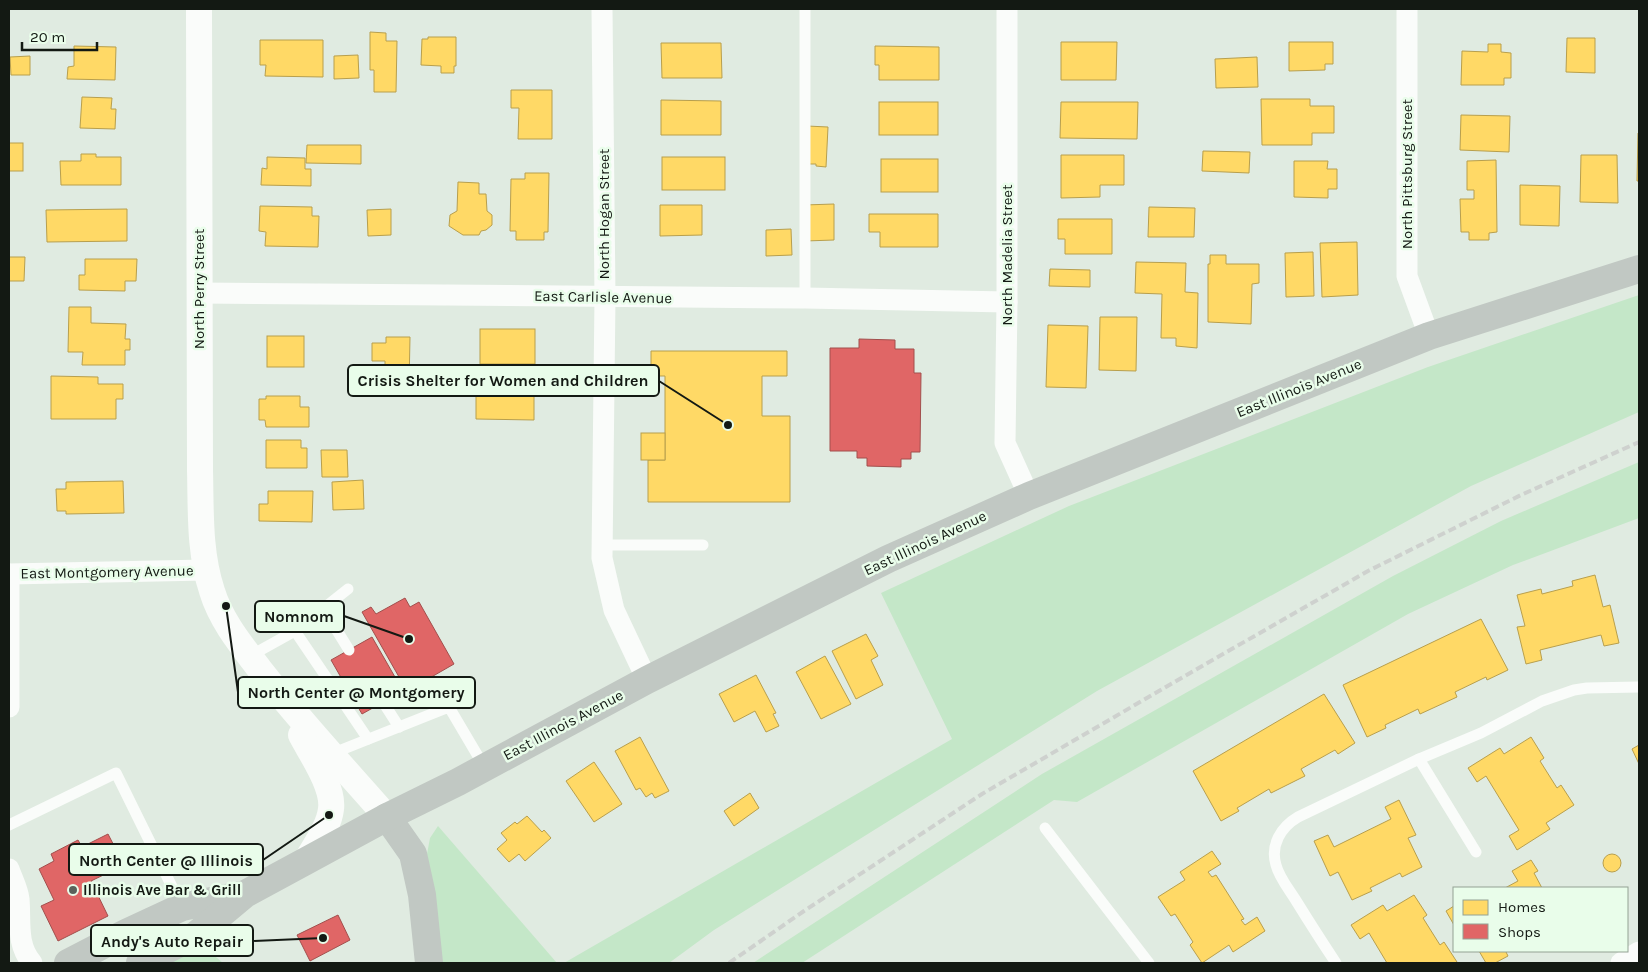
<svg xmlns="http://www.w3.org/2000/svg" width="1648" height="972" viewBox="0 0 1648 972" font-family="Karla,sans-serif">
  <rect width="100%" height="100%" fill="#e0ebe1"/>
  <g fill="#c4e7c8">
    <path d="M1639 295V412L1471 486 1097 691 714 930 669 963H564L952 739 881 593 1069 506 1428 367Z"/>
    <path d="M1639 462V518L1513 565 1408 614 1077 802 1054 800 802 963H753L1042 774 1393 576 1501 521Z"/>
    <path d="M438 826 557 963H437L427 854 430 838Z"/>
    <path d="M198 942 223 963H156Z"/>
  </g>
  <g fill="#ffd966" stroke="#b89f4d">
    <path d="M370 32 386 33V41H397L396 92H374V70H370Z"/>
    <path d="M428 37H456V66H454V73H441V66L421 65 422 39H428Z"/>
    <path d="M1567 38H1595V73L1566 72Z"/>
    <path d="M260 40H323V77L265 76 266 65H260Z"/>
    <path d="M1061 42H1117L1116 80H1061Z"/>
    <path d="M1289 42H1333V64H1325V70L1289 71Z"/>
    <path d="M661 43H721L722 78H662Z"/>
    <path d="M1488 44H1501V52L1511 53V78H1504V85H1461L1462 51 1488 52Z"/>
    <path d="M74 46 116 47 115 80 67 79 68 67 74 66Z"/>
    <path d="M875 46 939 47V80H879V65H875Z"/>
    <path d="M358 55 359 78 334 79V56Z"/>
    <path d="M30 56V75H11L10 57Z"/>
    <path d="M1257 57 1258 87 1216 88 1215 59Z"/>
    <path d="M511 90H552V139H518L519 108H511Z"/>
    <path d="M82 97 112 98 111 109H116L115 129 80 128Z"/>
    <path d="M1261 99H1310V106H1334V133H1312V145H1262Z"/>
    <path d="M661 100 721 101V135H661Z"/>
    <rect x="879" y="102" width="59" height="33"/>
    <path d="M1061 102H1138L1137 139 1060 138Z"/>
    <path d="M1461 115 1510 116 1509 152 1460 150Z"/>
    <path d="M807 126 828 127 826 167 816 166V164H805Z"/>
    <path d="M1638 133H1639V181H1637Z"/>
    <rect x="9" y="143" width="14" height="28"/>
    <path d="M307 145H361V164L306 163Z"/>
    <path d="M1203 151 1250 152 1249 173 1202 171Z"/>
    <path d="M81 154H96V157H121V185H61L60 161H81Z"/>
    <path d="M1061 155H1124V185H1100V197L1061 198Z"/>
    <path d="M1581 155H1617L1618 203 1580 202Z"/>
    <path d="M267 157 305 158V169H311V186L261 185 262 168 267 169Z"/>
    <rect x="662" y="157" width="63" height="33"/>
    <rect x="881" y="159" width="57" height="33"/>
    <path d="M1496 160 1497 232 1489 233V240H1469V232H1461L1460 199H1474V190H1467V161Z"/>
    <path d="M1294 161H1328L1327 169H1337V189H1328V198L1294 197Z"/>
    <path d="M525 173H549L548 232H544V240H516V231H510L511 179H525Z"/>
    <path d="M458 182 479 183V194H486L487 211 492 215V225L486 230 481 231 479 235H463L449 226 450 215 457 211Z"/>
    <path d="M1520 185 1560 186 1559 226 1520 225Z"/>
    <path d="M834 204V240L805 241 804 205Z"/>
    <path d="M660 205H702V235L660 236Z"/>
    <path d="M260 206 312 207V216H319L318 247 265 246 266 232 259 231Z"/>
    <path d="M1149 207 1195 208 1194 237H1148Z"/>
    <path d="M127 209V241L47 242 46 210Z"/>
    <path d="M391 209V235L368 236 367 210Z"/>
    <path d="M869 214H938V247H880V232H869Z"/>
    <path d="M1058 219H1112V254H1065V239H1058Z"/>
    <path d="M791 229 792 255 766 256V230Z"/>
    <path d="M1357 242 1358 295 1322 297 1320 243Z"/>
    <path d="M1313 252 1314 296 1286 297 1285 253Z"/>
    <path d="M1210 255H1226V264H1259V283L1252 284 1251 324 1208 322V264H1210Z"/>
    <path d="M9 257H25L24 281H9Z"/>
    <path d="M85 259H137L136 281H125V291L79 290V275H85Z"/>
    <path d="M1136 262 1186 263 1185 292 1198 293 1197 348 1176 346V338H1161L1162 294 1135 293Z"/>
    <path d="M1050 269 1090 270V287L1049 286Z"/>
    <path d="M69 307H91V323L126 324 125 339H130V350H125V365H82L83 352H68Z"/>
    <path d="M1100 317H1137L1136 371 1099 370Z"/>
    <path d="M1048 325 1088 326 1086 388 1046 387Z"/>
    <rect x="480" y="329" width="55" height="35"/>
    <rect x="267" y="336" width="37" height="31"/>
    <path d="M386 337H410L409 387H385V361H372V343H386Z"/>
    <path d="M651 351H787V376H762V416H790V502H648V460H665V376H656V366H651Z"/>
    <path d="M51 376 98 377V384H123V399H116V419H51Z"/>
    <path d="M476 385 534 386V420L476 419Z"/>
    <path d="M266 396H300V407H309V427H266L265 420H259V399H266Z"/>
    <rect x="641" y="433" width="24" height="27"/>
    <path d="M266 440H301V448H307V468H266Z"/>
    <path d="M321 450H347L348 477H322Z"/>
    <path d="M363 480 364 509 333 510 332 482Z"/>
    <path d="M123 481 124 513 66 514V511H57L56 489H66V482Z"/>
    <path d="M268 491H313L312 522 259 521V504H268Z"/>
    <path d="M1595 575 1603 607 1610 605 1619 643 1604 646 1601 635 1540 650 1542 660 1526 664 1517 627 1525 626 1517 595 1541 589 1542 594 1573 586 1572 581Z"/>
    <path d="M1481 619 1508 670 1487 680 1486 677 1455 692 1457 697 1420 714 1418 709 1385 725 1386 728 1367 737 1343 685Z"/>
    <path d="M866 634 878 656 871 660 883 685 856 699 832 651Z"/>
    <path d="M825 656 851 704 821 719 796 672Z"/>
    <path d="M756 675 776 713 773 714 779 726 766 732 755 711 734 722 719 694Z"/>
    <path d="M1324 694 1355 743 1338 754 1335 750 1301 769 1305 776 1271 793 1269 789 1237 808 1239 811 1221 821 1193 771Z"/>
    <path d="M640 737 669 791 655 798 652 793 646 797 640 788 636 790 615 751Z"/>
    <path d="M1531 737 1544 758 1540 761 1557 788 1561 785 1574 805 1546 823 1550 829 1517 850 1509 836 1519 830 1486 776 1477 782 1468 768 1500 748 1504 754Z"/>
    <path d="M1639 745V764L1632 749Z"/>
    <path d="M594 762 622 804 594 822 566 781Z"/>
    <path d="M750 793 759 808 734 826 724 811Z"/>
    <path d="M1399 800 1416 835 1408 838 1422 867 1402 877 1400 873 1370 888 1372 891 1352 900 1338 872 1330 876 1314 841 1328 835 1334 847 1391 819 1385 807Z"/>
    <path d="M527 816 542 832 544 830 551 838 525 861 519 854 509 862 497 849 507 840 501 833 515 822 517 824Z"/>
    <path d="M1212 851 1221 864 1208 872 1212 877 1216 875 1244 919 1241 920 1245 925 1257 917 1265 931 1233 952 1229 945 1202 963 1190 945 1193 942 1175 914 1171 916 1158 897 1185 880 1180 872Z"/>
    <circle cx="1612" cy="863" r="9"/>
    <path d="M1531 860 1538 871 1534 873 1542 888H1505L1518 881 1512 871Z"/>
    <path d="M1414 895 1427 915 1423 918 1440 945 1444 942 1457 962 1455 963H1387L1369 933 1360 939 1351 925 1383 905 1387 911Z"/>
    <path d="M1454 906V925L1446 911Z"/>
    <path d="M1479 951H1509L1506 952 1508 956 1495 963H1486Z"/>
  </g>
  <g fill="#e06666" stroke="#a24f4d">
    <path d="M859 339 895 340V349H914V373H921L920 452H911V459H901V467L867 466V458H857V451H830V348H859Z"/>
    <path d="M405 598 410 607 419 602 454 664 407 691 362 612 371 607 376 614Z"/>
    <path d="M372 637 403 691 362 714 331 660Z"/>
    <path d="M108 834 124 865 91 881 108 916 58 941 41 906 54 900 39 869 54 861 51 854 78 840 82 847Z"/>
    <path d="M338 915 350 940 310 961 297 935Z"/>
  </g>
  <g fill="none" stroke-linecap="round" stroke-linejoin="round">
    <g stroke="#fafcfa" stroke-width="11">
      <path d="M805 9V298"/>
      <path d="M602 545H703"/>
      <path d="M348 589 295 631 368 739"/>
      <path d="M323 608 349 650"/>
      <path d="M250 656 295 631"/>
      <path d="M383 702 399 727"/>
      <path d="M331 754 449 707 485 768"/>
      <path d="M1419 759 1476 852"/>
      <path d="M9 825 116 773 182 907"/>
      <path d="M1045 828 1149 963"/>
      <path d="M1336 963C1322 942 1308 920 1295 899 1288 888 1279 877 1276 865 1270 845 1281 827 1298 817L1419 759 1481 733 1542 701 1574 690 1587 688 1639 687"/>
    </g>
    <g stroke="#fafcfa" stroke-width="21">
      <path d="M602 9 605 297 602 558 614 610 647 680"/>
      <path d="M1007 9V302L1005 443 1029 496"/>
      <path d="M1407 9V276L1429 336"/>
      <path d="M199 293 805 298 1007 302"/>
      <path d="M9 574 206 570"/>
      <path d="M9 574V707"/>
      <path d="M9 869C12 878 18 889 19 899 21 922 16 944 32 963"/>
      <path d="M1621 963 1639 952"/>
    </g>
    <g stroke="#fafcfa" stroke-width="26">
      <path d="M199 9 200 470C201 510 199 552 212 591 221 621 242 646 261 671 301 722 345 769 387 817"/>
      <path d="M301 735C311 754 334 787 331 809 329 827 315 845 306 861"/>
    </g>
    <g stroke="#c1c8c3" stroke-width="28">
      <path d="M387 817 413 854 422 895 429 963"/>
      <path d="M68 963 126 933 182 907 241 895"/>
      <path d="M140 963 196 935 245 894 306 861 387 817 458 782 647 680 888 559 1029 496 1429 336 1639 269"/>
    </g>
    <path stroke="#ced1ce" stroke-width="4" stroke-dasharray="8 4" stroke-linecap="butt" d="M729 963 804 911 982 794 1183 677 1368 571 1521 495 1639 442"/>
  </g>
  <circle fill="#5b625b" stroke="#e9fdea" stroke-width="2" cx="73" cy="890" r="5"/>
  <g text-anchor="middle" stroke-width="5" stroke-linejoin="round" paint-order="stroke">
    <g font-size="15" fill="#131913" stroke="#e9fdea">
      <text transform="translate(1407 174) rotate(-90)" y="5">North Pittsburg Street</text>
      <text transform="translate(604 214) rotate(-90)" y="5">North Hogan Street</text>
      <text transform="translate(1007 255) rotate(-90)" y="5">North Madelia Street</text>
      <text transform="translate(199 289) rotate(-90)" y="5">North Perry Street</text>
      <text transform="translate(603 297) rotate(1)" y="5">East Carlisle Avenue</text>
      <text transform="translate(1299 388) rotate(-22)" y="5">East Illinois Avenue</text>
      <text transform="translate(925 543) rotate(-25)" y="5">East Illinois Avenue</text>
      <text transform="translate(107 572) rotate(-1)" y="5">East Montgomery Avenue</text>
      <text transform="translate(563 725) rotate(-28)" y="5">East Illinois Avenue</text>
    </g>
    <g font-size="15" font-weight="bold" fill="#131913" stroke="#e9fdea" text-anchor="start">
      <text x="83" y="895">Illinois Ave Bar &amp; Grill</text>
    </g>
  </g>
  <path fill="none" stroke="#131913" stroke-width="2" d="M728 425L659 381M409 639L344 616M226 606L238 692M329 815L263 860M323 938L253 941"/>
  <g fill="#131913" stroke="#e9fdea" stroke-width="2">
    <circle cx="728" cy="425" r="5"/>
    <circle cx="409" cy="639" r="5"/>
    <circle cx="226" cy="606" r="5"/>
    <circle cx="329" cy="815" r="5"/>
    <circle cx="323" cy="938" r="5"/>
  </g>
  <g fill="#e9fdea" stroke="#131913" stroke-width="2">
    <rect x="348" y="365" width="311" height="31" rx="5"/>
    <rect x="255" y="601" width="89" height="31" rx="5"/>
    <rect x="238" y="677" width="237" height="31" rx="5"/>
    <rect x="69" y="844" width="194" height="31" rx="5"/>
    <rect x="91" y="925" width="162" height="31" rx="5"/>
  </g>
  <g font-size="16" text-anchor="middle" font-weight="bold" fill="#131913">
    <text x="503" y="386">Crisis Shelter for Women and Children</text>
    <text x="299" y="622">Nomnom</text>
    <text x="356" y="698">North Center @ Montgomery</text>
    <text x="166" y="866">North Center @ Illinois</text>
    <text x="172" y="947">Andy's Auto Repair</text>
  </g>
  <rect width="1648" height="972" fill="none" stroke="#131913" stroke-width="20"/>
  <rect x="1453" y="887" width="175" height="65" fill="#e9fdea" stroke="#93a294"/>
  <rect x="1463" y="900" width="25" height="15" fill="#ffd966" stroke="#93a294"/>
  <text x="1498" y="912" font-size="15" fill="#131913">Homes</text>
  <rect x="1463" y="924" width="25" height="15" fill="#e06666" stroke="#93a294"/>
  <text x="1498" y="937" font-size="15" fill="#131913">Shops</text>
  <path d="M22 42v8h75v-8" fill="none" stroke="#131913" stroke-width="2.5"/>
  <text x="30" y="42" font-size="15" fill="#131913" stroke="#e9fdea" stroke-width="4" paint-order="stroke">20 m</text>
</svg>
